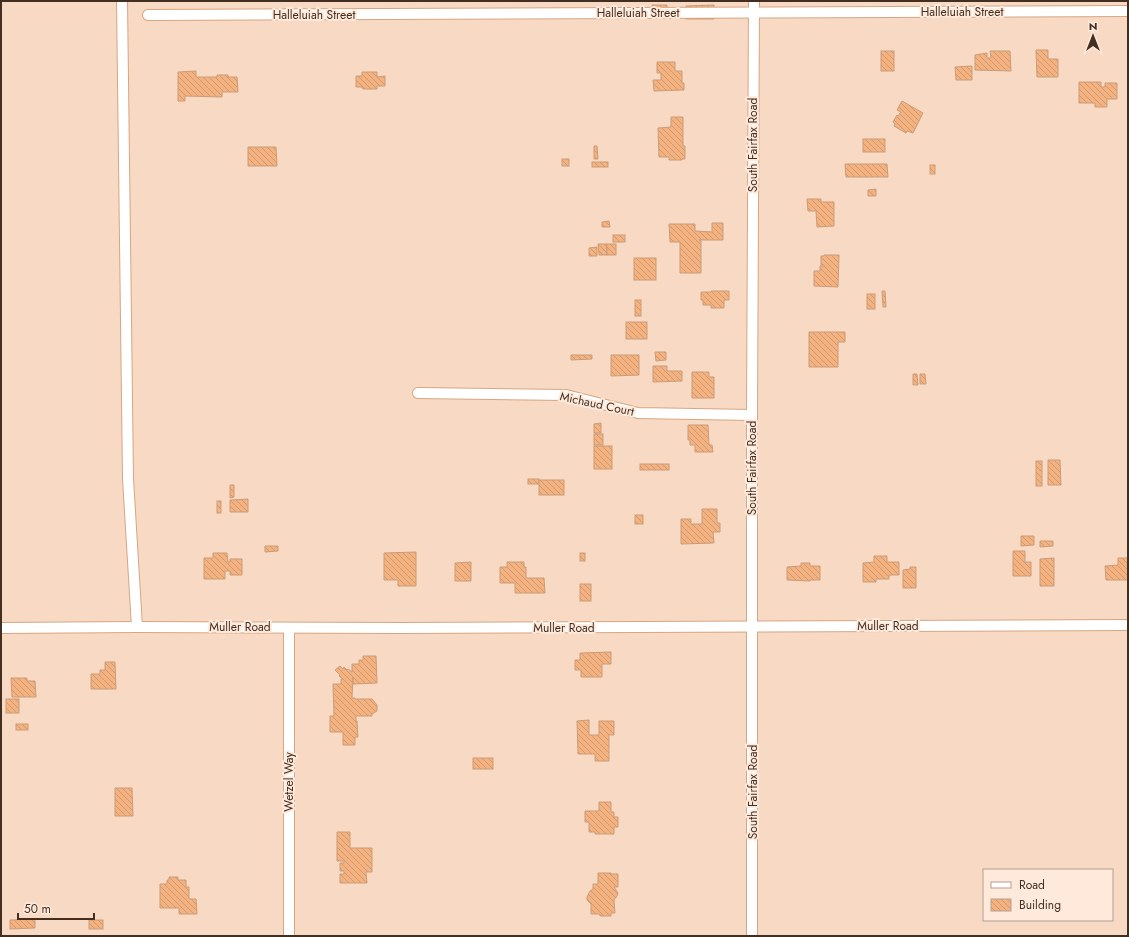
<svg xmlns="http://www.w3.org/2000/svg" width="1129" height="937" viewBox="0 0 1129 937" font-family="Jost,sans-serif">
  <defs>
    <pattern id="building-back-hatch" width="6" height="6" patternUnits="userSpaceOnUse"><rect width="6" height="6" fill="#f4b280"/><path d="M-1 5l2 2M0 0l6 6M5-1l2 2" fill="none" stroke="#d2996e"/></pattern>
  </defs>
  <rect width="100%" height="100%" fill="#f8d9c4"/>
  <g fill="url(#building-back-hatch)" stroke="#cb9c79">
    <path d="M652 5H667V16L652 17Z"/>
    <path d="M714 5V19H686V6Z"/>
    <path d="M1036 50H1048V59H1058V77H1037Z"/>
    <rect x="881" y="51" width="13" height="20"/>
    <path d="M990 51H1010L1011 71 975 70V55L987 53V58H991Z"/>
    <path d="M657 62H675V71H682V83H684V90L654 91 653 80H661V73H657Z"/>
    <path d="M972 66V80H956L955 67Z"/>
    <path d="M196 71V77H217V75H228V77H237L238 92H222V97L185 96V101H178V72Z"/>
    <path d="M362 72H377V77L385 76V86H377V89H363L362 87H356V76H362Z"/>
    <path d="M1079 82H1101V87H1105V83H1117V99H1107V107H1095V103H1079Z"/>
    <path d="M902 101 923 113 913 133 907 131 906 133 894 126 895 124 893 122 897 115 898 116 901 112 897 110Z"/>
    <path d="M671 117H683V146H685V159H682V160H669V157H659L658 128 671 127Z"/>
    <rect x="863" y="139" width="22" height="13"/>
    <path d="M594 146H597L598 159H594Z"/>
    <path d="M248 147H276L277 166H248Z"/>
    <rect x="562" y="159" width="7" height="7"/>
    <rect x="592" y="162" width="16" height="5"/>
    <path d="M845 164H887L888 177H846Z"/>
    <rect x="930" y="165" width="5" height="9"/>
    <path d="M876 189V196H868V190Z"/>
    <path d="M807 199H821V202H834V226L817 227 816 211H808Z"/>
    <path d="M609 221 610 227H602V222Z"/>
    <path d="M712 223H723V240H699L701 241V273H680V242H670L669 224H695V231L712 232Z"/>
    <rect x="613" y="235" width="12" height="7"/>
    <path d="M598 244H607V255H599Z"/>
    <rect x="607" y="244" width="9" height="11"/>
    <path d="M597 247V256H589V248Z"/>
    <path d="M824 255H839L838 287 814 286V271H820V266H824V265H821V256H824Z"/>
    <rect x="634" y="258" width="22" height="22"/>
    <path d="M711 291H729V300H724V308H711V305H703V300H701V292H711Z"/>
    <path d="M882 291H885L886 307H883Z"/>
    <rect x="867" y="294" width="8" height="15"/>
    <rect x="635" y="300" width="6" height="16"/>
    <rect x="626" y="322" width="21" height="17"/>
    <path d="M809 332H845V342H838V367H809Z"/>
    <path d="M655 352H666V360L656 361Z"/>
    <path d="M571 355H592V359L571 360Z"/>
    <path d="M611 355H639V375L611 376Z"/>
    <path d="M653 366H667V371H682V381L653 382Z"/>
    <path d="M692 372H709V377H714V398H692Z"/>
    <path d="M913 374H917L918 385H913Z"/>
    <path d="M920 374H925L926 384H920Z"/>
    <path d="M601 423V433H594V424Z"/>
    <path d="M688 425H708L709 445H712L713 452H695V445H690V440H688Z"/>
    <rect x="594" y="434" width="9" height="11"/>
    <rect x="594" y="446" width="18" height="23"/>
    <path d="M1048 460H1060L1061 485H1048Z"/>
    <rect x="1036" y="461" width="6" height="25"/>
    <rect x="640" y="464" width="29" height="6"/>
    <rect x="528" y="479" width="11" height="5"/>
    <rect x="539" y="480" width="25" height="15"/>
    <path d="M230 485H234V497L230 498Z"/>
    <path d="M248 499V512H230V500Z"/>
    <rect x="217" y="501" width="4" height="12"/>
    <path d="M702 509H717V523H720V532H713L714 543 681 544V519H691V524H702Z"/>
    <rect x="635" y="515" width="8" height="9"/>
    <path d="M1021 536H1034V545L1021 546Z"/>
    <path d="M1040 541H1053V546L1040 547Z"/>
    <path d="M265 546H278V551L265 552Z"/>
    <path d="M1013 551H1025V562H1031V576H1013Z"/>
    <path d="M416 552V586H398V580H384V553Z"/>
    <path d="M213 553H227L228 562H230V559H242V575H230V571H225V579H204V558H213Z"/>
    <rect x="580" y="553" width="5" height="8"/>
    <path d="M874 556H887V562H899V575H889V579H876V582H863V563L874 562Z"/>
    <path d="M1054 558V586H1040V559Z"/>
    <path d="M1118 558H1128V580H1106L1105 566 1118 565Z"/>
    <path d="M471 562V581H455V563Z"/>
    <path d="M507 562H524V567H526V578H544L545 593H515V583H500V567H507Z"/>
    <path d="M801 563H810V566H820V580H810V581L787 580V567L801 566Z"/>
    <path d="M910 567H916V588H903V570L910 569Z"/>
    <rect x="580" y="584" width="11" height="17"/>
    <path d="M611 652V664H602V677H581V670H575V660H580V653Z"/>
    <path d="M363 656H376L377 683 353 684V677L352 698H355V699H372L377 705V711L372 714V716H356V721H357L358 737H355V745H343V732H330V716H334L333 684H341V679H343L339 676 340 675 335 670 340 666 343 669 344 667 347 670 348 669 352 672V664H359V660H363Z"/>
    <path d="M105 662H115L116 689H91V674H100V670H105Z"/>
    <path d="M11 678H27V681H35L36 697H12Z"/>
    <rect x="6" y="699" width="13" height="14"/>
    <path d="M589 720V735H599V721H614V735H609V761H595V754H578L577 721Z"/>
    <rect x="16" y="724" width="12" height="6"/>
    <rect x="473" y="758" width="20" height="11"/>
    <path d="M115 788H132L133 816H115Z"/>
    <path d="M599 802H611V812H614V817H618V827H614V834H595V832H589V822H585V811H599Z"/>
    <path d="M337 832H350V848H372V872H366L367 883H340V874H344V871H340V863H344V861H337Z"/>
    <path d="M598 873H611V874H618V887H614L618 893 617 896 614 900 615 913H611V916H600V914H591V904L587 900V897L590 891 593 889V884H598Z"/>
    <path d="M169 877H178V880H186V887H189V899H196L197 914H179V908H160V884H167V880H169Z"/>
    <path d="M35 919V928L10 929V920Z"/>
    <rect x="89" y="920" width="14" height="9"/>
  </g>
  <g fill="none" stroke-linecap="round" stroke-linejoin="round">
    <defs>
      <g id="minor">
        <path d="M122 1 128 479 137 627"/>
        <path d="M148 15 1128 11"/>
        <path d="M418 393 566 395 638 413 752 415"/>
        <path d="M1 628 137 627 403 628 1128 625"/>
        <path d="M289 936V628"/>
        <path d="M752 936V415L754 1"/>
      </g>
    </defs>
    <use href="#minor" stroke="#d6a683" stroke-width="12"/>
    <use href="#minor" stroke="#fff" stroke-width="10"/>
  </g>
  <g text-anchor="middle" stroke-width="4" stroke-linejoin="round" paint-order="stroke">
    <g font-size="12" fill="#432f21" stroke="#fee9db">
      <text x="962" y="16">Halleluiah Street</text>
      <text x="638" y="17">Halleluiah Street</text>
      <text x="314" y="19">Halleluiah Street</text>
      <text transform="translate(753 145) rotate(-90)" y="4">South Fairfax Road</text>
      <text transform="translate(597 404) rotate(12)" y="4">Michaud Court</text>
      <text transform="translate(752 468) rotate(-90)" y="4">South Fairfax Road</text>
      <text x="888" y="630">Muller Road</text>
      <text x="240" y="631">Muller Road</text>
      <text x="564" y="632">Muller Road</text>
      <text transform="translate(289 782) rotate(-90)" y="4">Wetzel Way</text>
      <text transform="translate(753 792) rotate(-90)" y="4">South Fairfax Road</text>
    </g>
  </g>
  <rect width="1129" height="937" fill="none" stroke="#432f21" stroke-width="4"/>
  <rect x="983" y="869" width="130" height="52" fill="#fee9db" stroke="#b39f91"/>
  <rect x="991" y="882" width="20" height="6" fill="#ffffff" stroke="#b39f91"/>
  <text x="1019" y="889" font-size="12" fill="#432f21">Road</text>
  <rect x="991" y="899" width="20" height="12" fill="url(#building-back-hatch)" stroke="#b39f91"/>
  <text x="1019" y="909" font-size="12" fill="#432f21">Building</text>
  <g transform="translate(1093 36)" stroke="#fee9db" stroke-width="3" paint-order="stroke">
  <path d="M0-3L7 15L0 10L-7 15Z" fill="#432f21"/>
  <text y="-6" font-size="11" font-weight="bold" text-anchor="middle" fill="#432f21">N</text>
  </g>
  <path d="M18 913v6h76v-6" fill="none" stroke="#432f21" stroke-width="2"/>
  <text x="24" y="913" font-size="12" fill="#432f21" stroke="#fee9db" stroke-width="3" paint-order="stroke">50 m</text>
</svg>
